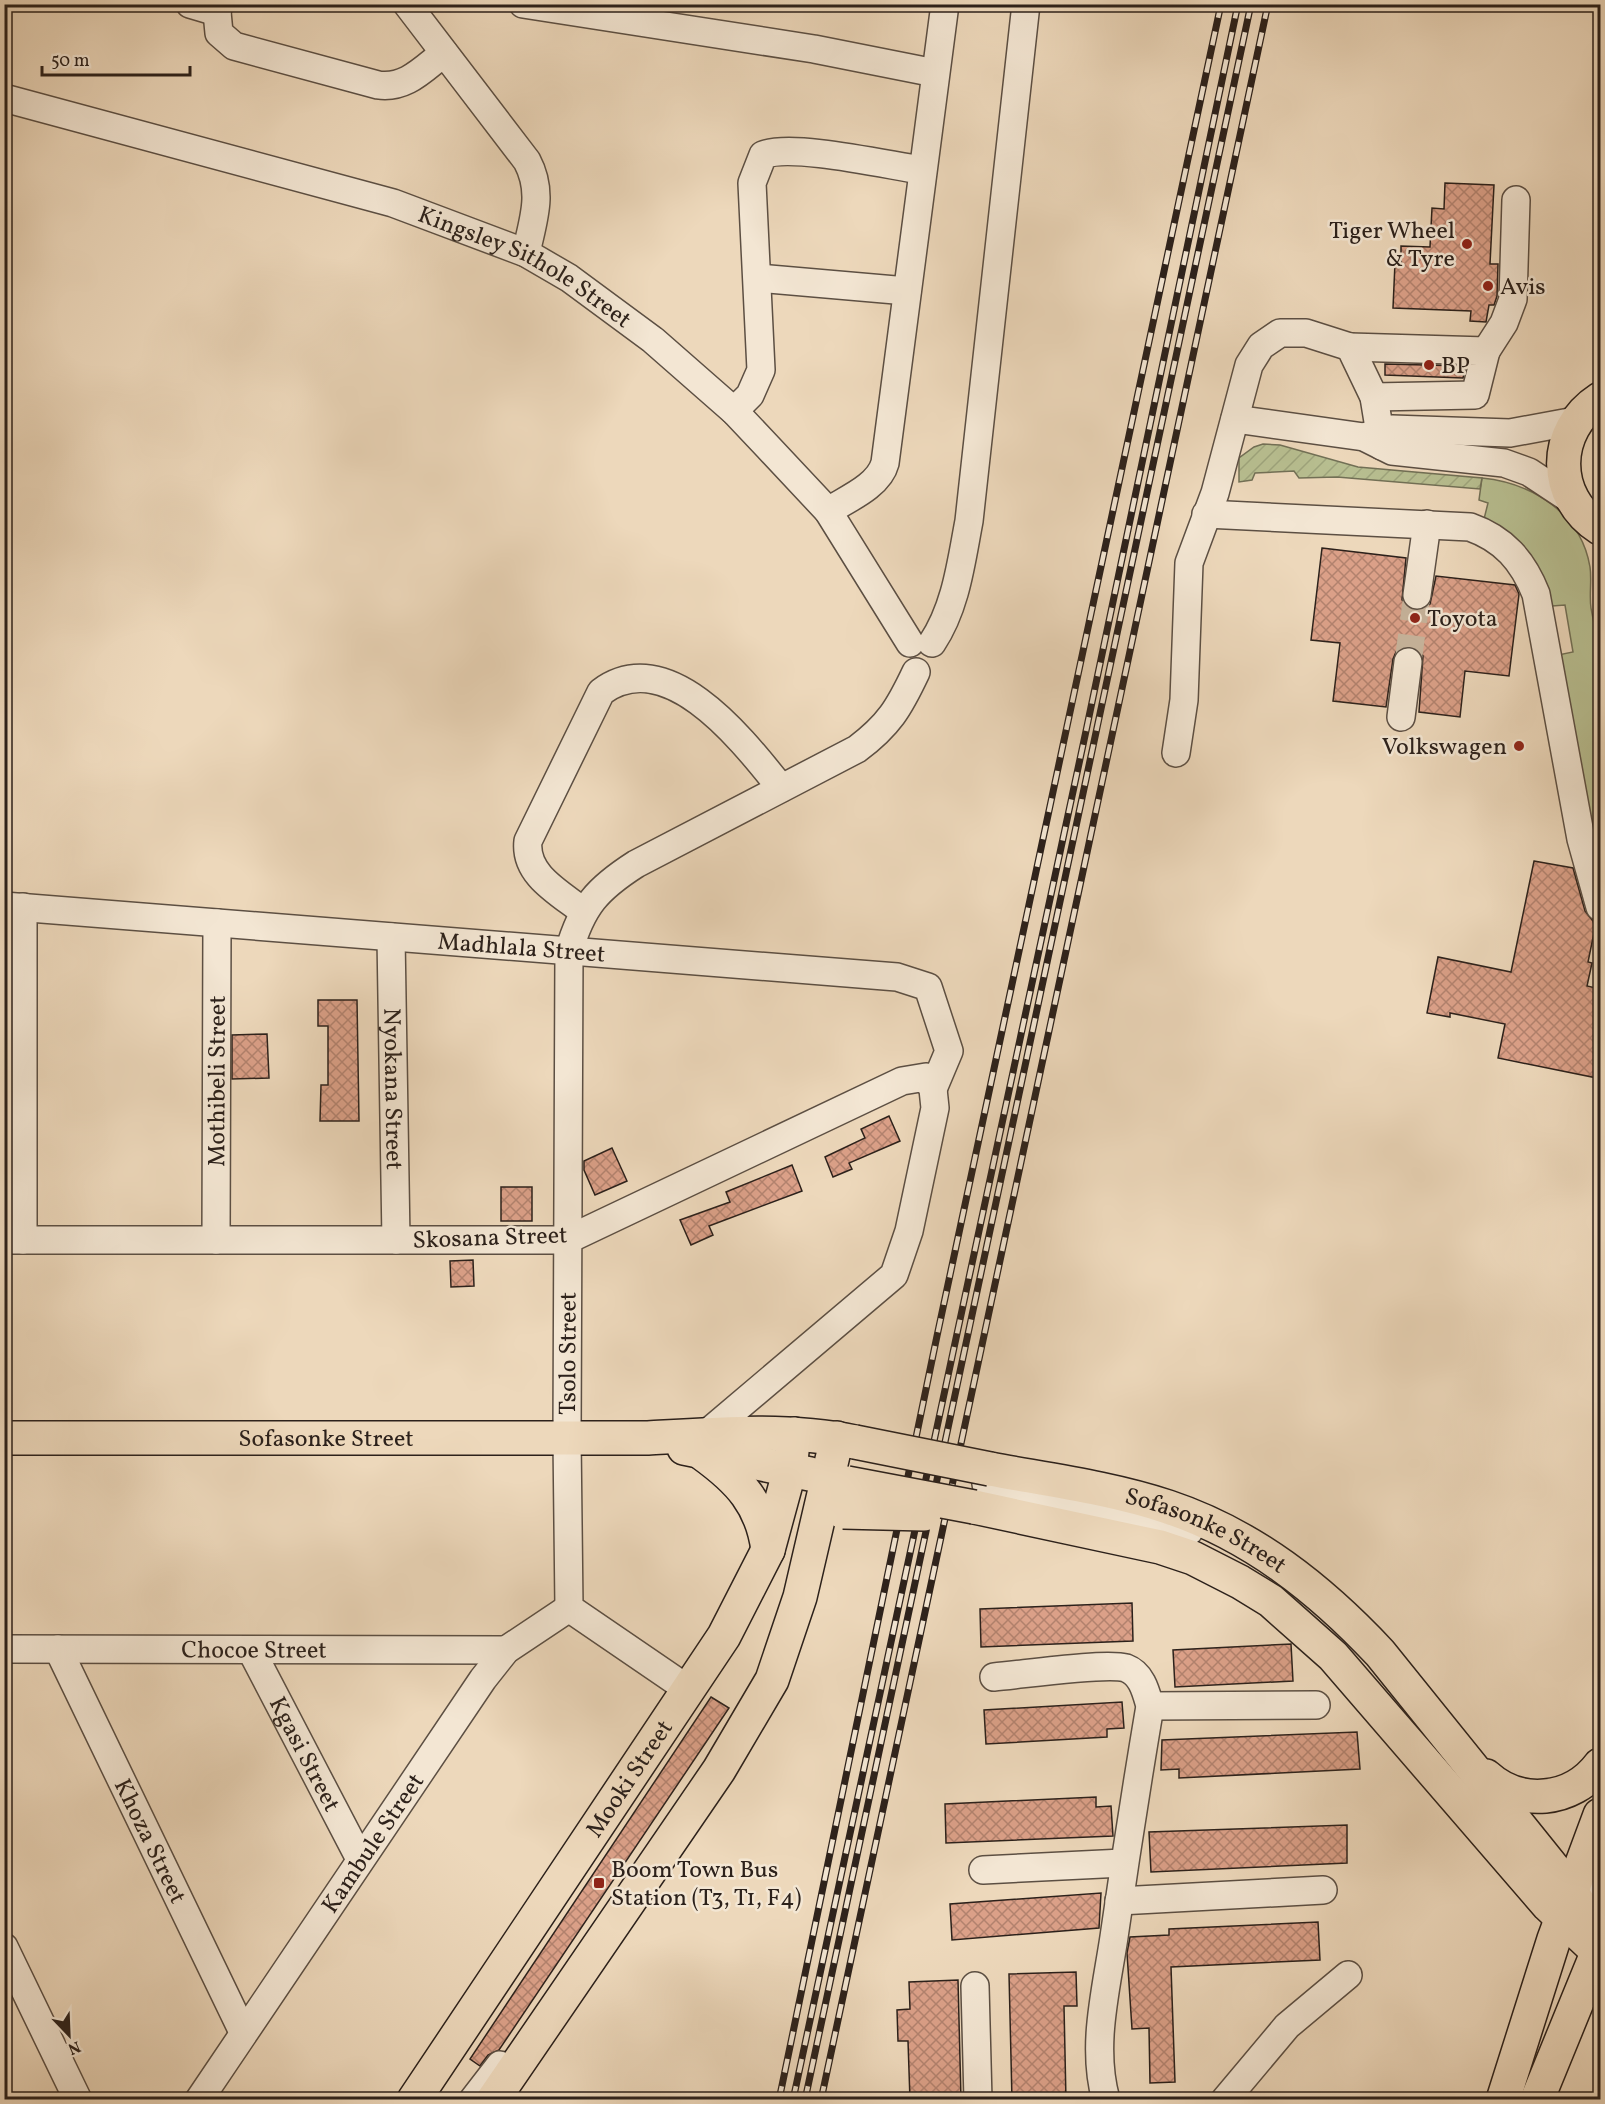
<svg xmlns="http://www.w3.org/2000/svg" width="1605" height="2104" viewBox="0 0 1605 2104" font-family="Vollkorn,serif">
  <defs>
    <pattern id="garden-furrows" width="10" height="10" patternUnits="userSpaceOnUse" patternTransform="scale(1.5)"><rect width="10" height="10" fill="#b8bf91"/><path d="M-1 1l2-2M0 10L10 0M9 11l2-2" fill="none" stroke="#9ea47c"/></pattern>
    <pattern id="building-cross-hatch" width="8" height="8" patternUnits="userSpaceOnUse" patternTransform="scale(1.5)"><rect width="8" height="8" fill="#dba088"/><path d="M0 0l8 8M0 8l8-8" fill="none" stroke="#b2826e"/></pattern>
  </defs>
  <rect width="100%" height="100%" fill="#edd8bb"/>
  <filter id="stains"><feTurbulence type="fractalNoise" baseFrequency=".00333" numOctaves="4"/><feColorMatrix values="0 0 0 0 .2 0 0 0 0 .09 0 0 0 0 .02 0 0 0 .5 -.17"/></filter>
  <radialGradient id="worn" r=".72"><stop offset=".6" stop-color="#630" stop-opacity="0"/><stop offset="1" stop-color="#630" stop-opacity=".3"/></radialGradient>
  <path fill="#b8bf91" stroke="#727056" stroke-width="1.5" d="M1482 478C1532 483 1581 513 1590 567 1592 580 1589 595 1591 608 1594 626 1600 644 1600 662 1603 715 1600 769 1600 822L1592 823 1558 655 1573 652 1565 605 1552 606 1484 519 1488 503 1479 500Z"/>
  <path fill="url(#garden-furrows)" stroke="#727056" stroke-width="1.5" d="M1263 444 1280 445 1358 467 1482 478 1480 489 1337 477 1299 478 1294 471 1255 473 1252 480 1239 482V458L1254 447Z"/>
  <g fill="url(#building-cross-hatch)" stroke="#2c211b" stroke-width="1.5">
    <path d="M1445 183 1494 185 1490 264H1498L1497 296 1494 305H1489L1486 322 1470 321 1471 311 1393 308 1395 263H1401V246L1430 247 1432 208 1444 209Z"/>
    <path d="M1385 364 1466 366 1463 378 1385 375Z"/>
    <path d="M1322 548 1406 558 1402 600 1414 610 1423 609 1430 604 1436 576 1515 585 1519 594 1509 676 1465 671 1460 717 1419 712 1423 656 1417 649 1402 647 1396 652 1393 659 1386 707 1333 701 1340 643 1311 640Z"/>
    <path d="M1534 861 1573 868 1585 911 1593 921 1595 928 1588 962 1592 963 1587 986 1600 989V1058L1597 1078 1498 1058 1505 1024 1450 1013V1017L1427 1013 1438 957 1511 972Z"/>
    <path d="M318 1000H357L359 1121H320L321 1085H328V1026H318Z"/>
    <path d="M267 1034 269 1078 232 1079V1035Z"/>
    <path d="M889 1116 900 1141 849 1163 852 1169 833 1177 825 1157 865 1138 861 1129Z"/>
    <path d="M612 1148 627 1181 595 1195 584 1170V1161Z"/>
    <path d="M792 1165 802 1191 709 1226 713 1235 691 1245 680 1220 730 1202 726 1192Z"/>
    <rect x="501" y="1187" width="31" height="34"/>
    <path d="M473 1260 474 1286 451 1287 450 1261Z"/>
    <path d="M1132 1603 1133 1641 981 1647 980 1609Z"/>
    <path d="M1291 1644 1293 1681 1175 1687 1173 1650Z"/>
    <path d="M711 1697 729 1708 499 2050 488 2055 480 2066 470 2059Z"/>
    <path d="M1122 1702 1124 1728 1107 1729V1737L986 1744 984 1710Z"/>
    <path d="M1357 1732 1360 1769 1179 1778V1769L1161 1770 1162 1740Z"/>
    <path d="M1096 1797V1807L1111 1806 1113 1836 946 1843 945 1804Z"/>
    <path d="M1347 1825V1863L1151 1872 1149 1832Z"/>
    <path d="M1101 1893 1099 1928 952 1940 950 1904Z"/>
    <path d="M1318 1922 1320 1960 1171 1967 1175 2082 1150 2083 1149 2028 1132 2029 1127 1953 1130 1937 1169 1935V1929Z"/>
    <path d="M1076 1972 1077 2006H1064L1066 2100H1012L1009 1974Z"/>
    <path d="M958 1980 961 2100H910L908 2041H898L897 2010 910 2009 909 1982Z"/>
  </g>
  <g fill="none" stroke-linecap="round" stroke-linejoin="round">
    <path stroke="#c6b39b" stroke-width="27" stroke-dasharray="27 14" stroke-linecap="butt" d="M1408 662 1417 595"/>
    <defs>
      <g id="minor">
        <path d="M190 4 217 12"/>
        <path d="M219 4 217 12 219 33 234 46 378 85C406 89 423 69 444 53"/>
        <path d="M407 4 527 161C544 193 533 220 526 253"/>
        <path d="M523 4 814 49 935 73"/>
        <path id="s1" d="M4 98 393 203 526 253 569 278 653 340 734 411 768 447 828 511 910 643"/>
        <path d="M758 278 907 291"/>
        <path d="M1350 347 1486 351 1475 395 1374 397"/>
        <path d="M1486 351 1504 323 1513 299 1516 200"/>
        <path d="M734 411 750 395 761 370 752 183 763 155C791 143 887 165 921 170"/>
        <path d="M1235 419 1364 437 1392 451 1504 463 1529 472 1573 501"/>
        <path d="M1364 437 1392 429 1510 433 1575 421"/>
        <path d="M828 511C847 499 879 486 885 463L945 4"/>
        <path d="M1206 514 1470 527C1504 539 1523 561 1536 594L1581 839 1600 907"/>
        <path d="M1417 595 1427 524"/>
        <path d="M932 643C956 607 961 563 969 521L1026 4"/>
        <path d="M1401 717 1408 662"/>
        <path d="M1176 753 1184 700 1189 563 1215 493 1249 365 1261 346 1280 333H1306L1350 347 1374 397 1382 446"/>
        <path id="s2" d="M4 906 897 977 928 987 949 1051 933 1089"/>
        <path d="M23 907V1240"/>
        <path d="M584 912C560 893 524 875 528 841L601 692C668 642 744 742 781 788"/>
        <path id="s3" d="M391 937 396 1240"/>
        <path d="M4 1240H567L902 1081 926 1077 933 1089 935 1108 909 1231 894 1275 705 1435"/>
        <path id="s4" d="M216 1240 217 923"/>
        <path d="M986 1484 1172 1524 1189 1531"/>
        <path id="s5" d="M4 1649 506 1650"/>
        <path id="s6" d="M58 1649 243 2032"/>
        <path id="s7" d="M251 1650 360 1859"/>
        <path d="M994 1677C1020 1675 1105 1662 1126 1668 1142 1674 1146 1692 1150 1706 1137 1783 1125 1860 1114 1937 1106 1991 1091 2046 1106 2100"/>
        <path id="s8" d="M689 1690 569 1608 567 1438 569 951C582 906 597 889 636 864L857 749C889 725 899 708 916 672"/>
        <path d="M1150 1706 1316 1705"/>
        <path d="M983 1870 1123 1863"/>
        <path d="M1119 1901 1323 1890"/>
        <path d="M1570 1904 1579 1911 1585 1910 1591 1902 1600 1875"/>
        <path d="M4 1947 78 2100"/>
        <path d="M975 1986 978 2100"/>
        <path id="s9" d="M199 2100 483 1679 506 1650 569 1608"/>
        <path d="M473 2100 500 2065"/>
        <path d="M1225 2100 1287 2026 1348 1975"/>
      </g>
      <g id="major">
        <path d="M1600 399C1552 430 1551 497 1600 528"/>
        <path id="s10" d="M4 1438H648C716 1434 788 1428 855 1442"/>
        <path d="M684 1448 810 1474"/>
        <path d="M703 1454C739 1480 762 1504 768 1550"/>
        <path id="s11" d="M990 1469C1049 1480 1111 1488 1168 1507 1252 1535 1320 1589 1380 1653L1558 1874 1600 1933"/>
        <path d="M974 1507 1160 1547 1193 1558 1240 1582 1271 1601 1333 1656 1548 1905 1599 1953"/>
        <path d="M1486 1776C1520 1807 1572 1802 1600 1765"/>
        <path id="s12" d="M414 2100 724 1636 768 1550 790 1469 794 1434"/>
        <path d="M493 2100 719 1770 772 1680 800 1597 837 1438"/>
        <path d="M1503 2100 1554 1939 1600 1815"/>
        <path d="M1537 2100 1600 1946"/>
      </g>
    </defs>
    <use href="#minor" stroke="#5c4f43" stroke-width="30"/>
    <use href="#major" stroke="#2c211b" stroke-width="36"/>
    <use href="#minor" stroke="#f3e6d3" stroke-width="27"/>
    <use href="#major" stroke="#edd8bb" stroke-width="33"/>
    <defs>
      <g id="rail">
        <path d="M779 2100 937 1336 1221 4"/>
        <path d="M793 2100 1086 731 1238 4"/>
        <path d="M805 2100 1251 4"/>
        <path d="M821 2100 1268 4"/>
      </g>
    </defs>
    <use href="#rail" stroke="#2c211b" stroke-width="7"/>
    <use href="#rail" stroke="#f3e6d3" stroke-width="4.5" stroke-dasharray="14" stroke-linecap="butt"/>
    <defs>
      <g id="major-bridge">
        <path d="M855 1442 990 1469"/>
        <path d="M847 1483 974 1507"/>
        <path d="M843 1512 924 1514"/>
      </g>
    </defs>
    <use href="#major-bridge" stroke="#2c211b" stroke-width="36" stroke-linecap="butt"/>
    <use href="#major-bridge" stroke="#edd8bb" stroke-width="33"/>
  </g>
  <g fill="#8f2418" stroke="#f3e6d3" stroke-width="2">
    <circle cx="1467" cy="244" r="6"/>
    <circle cx="1488" cy="286" r="6"/>
    <circle cx="1429" cy="365" r="6"/>
    <circle cx="1415" cy="618" r="6"/>
    <circle cx="1519" cy="746" r="6"/>
    <rect x="593" y="1877" width="12" height="12" rx="3"/>
  </g>
  <g text-anchor="middle" stroke-width="5" stroke-linejoin="round" paint-order="stroke">
    <g font-size="24" fill="#2c211b" stroke="#f3e6d3" text-anchor="start">
      <text x="1455" y="238" text-anchor="end">Tiger Wheel<tspan x="1455" dy="28">&amp; Tyre</tspan></text>
      <text x="1500" y="294">Avis</text>
      <text x="1441" y="373">BP</text>
      <text x="1427" y="626">Toyota</text>
      <text x="1507" y="754" text-anchor="end">Volkswagen</text>
      <text x="611" y="1877">Boom Town Bus<tspan x="611" dy="28">Station (T3, T1, F4)</tspan></text>
    </g>
    <g font-size="24" fill="#2c211b" stroke="#f3e6d3">
      <text dy="8" stroke="none"><textPath href="#s1" startOffset="550">Kingsley Sithole Street</textPath></text>
      <text dy="8" stroke="none"><textPath href="#s2" startOffset="519">Madhlala Street</textPath></text>
      <text dy="8" stroke="none"><textPath href="#s4" startOffset="159">Mothibeli Street</textPath></text>
      <text dy="8" stroke="none"><textPath href="#s3" startOffset="152">Nyokana Street</textPath></text>
      <text transform="translate(490 1237) rotate(-2)" y="8">Skosana Street</text>
      <text dy="8" stroke="none"><textPath href="#s8" startOffset="400">Tsolo Street</textPath></text>
      <text dy="8" stroke="none"><textPath href="#s10" startOffset="322">Sofasonke Street</textPath></text>
      <text dy="8" stroke="none"><textPath href="#s11" startOffset="226">Sofasonke Street</textPath></text>
      <text dy="8" stroke="none"><textPath href="#s5" startOffset="250">Chocoe Street</textPath></text>
      <text dy="8" stroke="none"><textPath href="#s7" startOffset="117">Kgasi Street</textPath></text>
      <text dy="8" stroke="none"><textPath href="#s12" startOffset="387">Mooki Street</textPath></text>
      <text dy="8" stroke="none"><textPath href="#s6" startOffset="213">Khoza Street</textPath></text>
      <text dy="8" stroke="none"><textPath href="#s9" startOffset="310">Kambule Street</textPath></text>
    </g>
  </g>
  <rect width="1605" height="2104" fill="none" stroke="#edd8bb" stroke-width="24"/>
  <rect x="6" y="6" width="1593" height="2092" fill="none" stroke="#2c211b" stroke-width="3"/>
  <rect x="12" y="12" width="1581" height="2080" fill="none" stroke="#2c211b" stroke-width="1.5"/>
  <g transform="translate(69 2035) rotate(157)" stroke="#f3e6d3" stroke-width="4.5" paint-order="stroke">
  <path d="M0-4.5L10 22L0 15L-10 22Z" fill="#2c211b"/>
  <text y="-9" font-size="16" font-weight="bold" text-anchor="middle" fill="#2c211b">N</text>
  </g>
  <path d="M42 66v9h148v-9" fill="none" stroke="#2c211b" stroke-width="3"/>
  <text x="51" y="66" font-size="18" fill="#2c211b" stroke="#f3e6d3" stroke-width="4.5" paint-order="stroke">50 m</text>
  <rect width="100%" height="100%" filter="url(#stains)"/>
  <rect width="100%" height="100%" fill="url(#worn)"/>
</svg>
